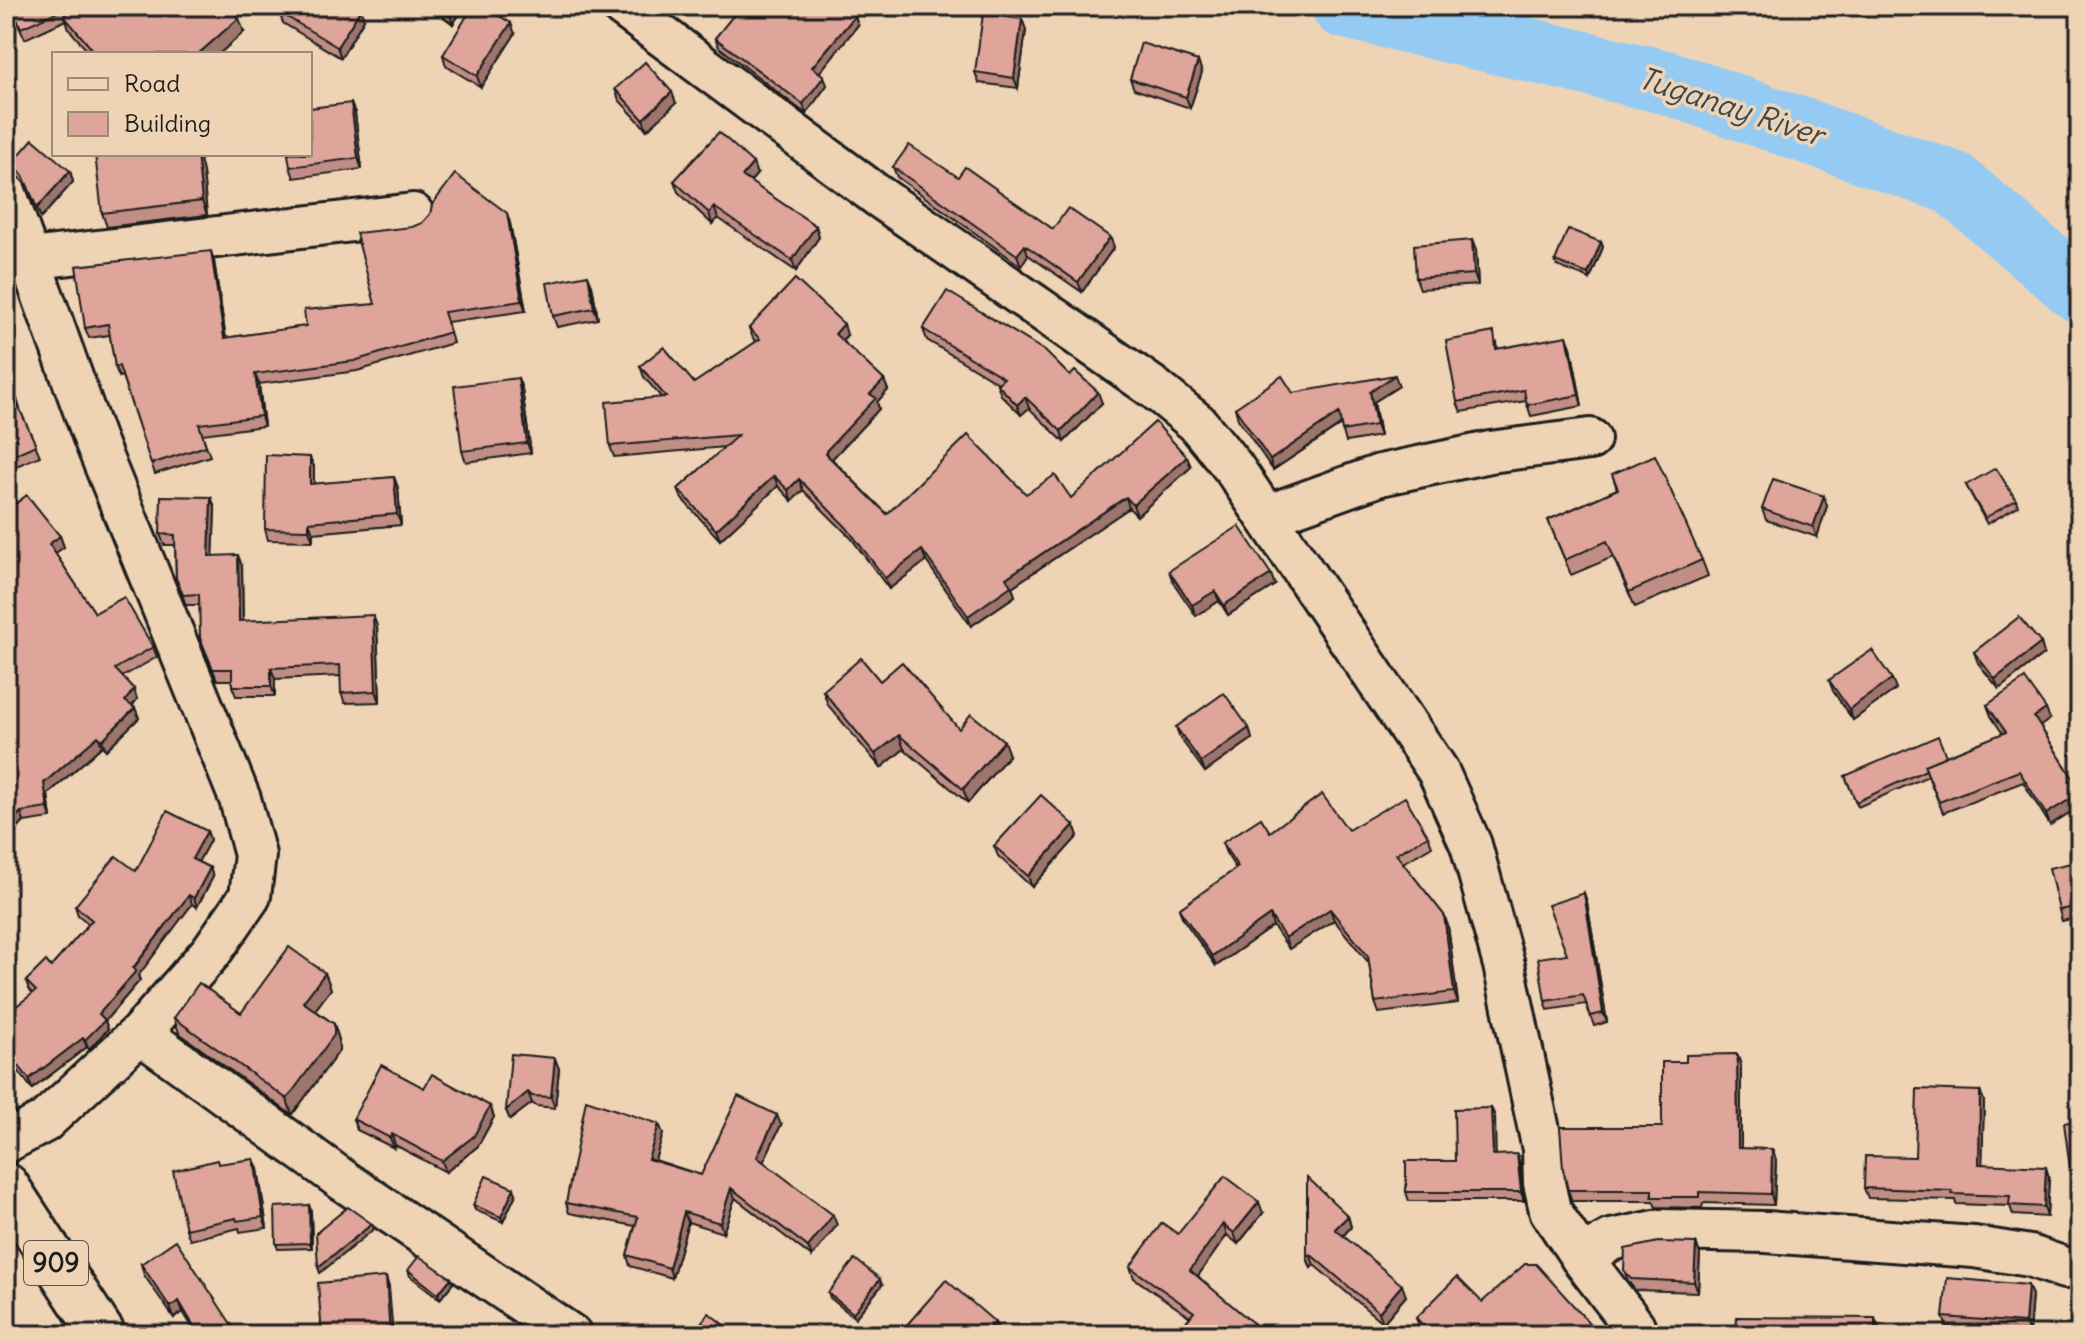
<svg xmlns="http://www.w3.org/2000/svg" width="2086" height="1341" viewBox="0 0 2086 1341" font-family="Delius,sans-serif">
  <rect width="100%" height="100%" fill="#eed4b5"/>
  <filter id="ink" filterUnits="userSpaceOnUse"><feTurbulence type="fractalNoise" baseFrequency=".0125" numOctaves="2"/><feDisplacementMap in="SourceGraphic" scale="16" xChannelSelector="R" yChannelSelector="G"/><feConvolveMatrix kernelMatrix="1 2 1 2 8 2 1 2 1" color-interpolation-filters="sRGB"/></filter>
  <g filter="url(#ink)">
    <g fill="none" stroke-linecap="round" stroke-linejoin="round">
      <path stroke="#95caf3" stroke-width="64" d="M1343 6 1669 83 1953 183 2080 291"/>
      <defs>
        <g id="street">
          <path d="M622 6 878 196 1154 388 1197 423 1233 467 1438 771 1471 845 1504 965 1543 1149 1544 1183 1550 1210 1581 1257 1634 1326 1626 1335"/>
          <path d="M6 194 94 438 240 799 255 855 250 896 211 952 140 1033 44 1122 6 1142"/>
          <path d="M29 259 413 214"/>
          <path d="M1266 516 1380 475 1490 452 1590 439"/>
          <path d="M140 1033 344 1181 571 1335"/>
          <path d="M1581 1257 1611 1240 1660 1230 1766 1232 1974 1247 2030 1256 2065 1268"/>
        </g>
        <path id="primary" d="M6 1186 103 1335"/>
      </defs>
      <use href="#street" stroke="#1c1c1c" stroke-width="46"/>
      <use href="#primary" stroke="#1c1c1c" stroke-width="50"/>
      <use href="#street" stroke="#eed4b5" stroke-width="40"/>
      <use href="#primary" stroke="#eed4b5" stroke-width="44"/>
    </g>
    <g fill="#c08e85" stroke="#1c1c1c" stroke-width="2">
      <path d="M10 6H64L67 13 244 32 219 54H90L69 29 66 20 25 39Z"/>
      <path d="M428 6H465L453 24Z"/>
      <path d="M896 6H912L907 13Z"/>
      <path d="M742 8 858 25 819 72 827 85 806 114 719 47 715 38Z"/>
      <path d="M279 12 364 19 341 58 283 23Z"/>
      <path d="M1022 19 1026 30 1018 88 979 83 975 72Z"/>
      <path d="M515 34 481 87 446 66 443 55Z"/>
      <path d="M1202 72 1190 108 1134 89 1130 79Z"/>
      <path d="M615 89 676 103 647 130 619 100Z"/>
      <path d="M355 113 362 169 294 178 290 167Z"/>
      <path d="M12 163 70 171 73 182 41 218 27 186 16 174Z"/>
      <path d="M893 167 958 177 1053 229 1110 237 1114 247 1082 292 1028 255 1021 266 897 177Z"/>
      <path d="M203 172 207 215 107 227 102 213Z"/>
      <path d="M757 174 750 182 816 226 819 237 796 271 718 218 712 224 678 192 674 181Z"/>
      <path d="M510 223 526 311 447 322 453 343 357 371 259 384 264 426 202 434 210 456 155 474 122 376 119 377 115 367 110 335 89 338 85 328 214 261 226 338 306 326 375 304Z"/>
      <path d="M1472 240 1476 251 1478 285 1420 289 1416 278Z"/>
      <path d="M1601 242 1603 247 1590 279 1557 266 1555 261Z"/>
      <path d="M592 285 598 319 557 327 553 316Z"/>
      <path d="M749 328 847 335 842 341 884 380 888 390 877 402 879 409 832 459 887 514 1026 494 1071 498 1187 457 1191 467 1137 516 1129 508 1012 587 1015 596 971 626 926 561 889 589 851 538 803 490 792 501 778 486 720 540 682 499 678 489 725 447 614 457 610 446 661 397 644 377 640 366 694 383 756 342 753 338Z"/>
      <path d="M923 329 1070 376 1102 403 1064 442 1029 408 1021 415 1001 395 997 384 998 383 927 340Z"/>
      <path d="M1497 343 1498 349 1571 347 1582 406 1531 416 1526 401 1461 412 1457 402Z"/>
      <path d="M6 363 21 412 40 456 7 470 6 468Z"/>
      <path d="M518 378 522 389 531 453 466 462 462 451Z"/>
      <path d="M1399 386 1374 402 1380 436 1346 442 1341 425 1273 470 1238 419 1235 408 1293 393Z"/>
      <path d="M314 467V484L394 477 398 488 401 525 313 533V541L268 540 265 529Z"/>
      <path d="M1612 474 1702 560 1708 576 1635 607 1613 557 1571 575 1548 520 1617 489Z"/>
      <path d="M1966 485 2016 500 2018 506 1987 524Z"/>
      <path d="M211 497 215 508 213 556 242 566 243 621 377 626 380 702 345 703 341 693V676L275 679V696H236L232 686V680H217L204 648 200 605H186L176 578 175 545H164L160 534Z"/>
      <path d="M1827 506 1817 537 1766 520 1762 509Z"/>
      <path d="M6 511 60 536 64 547 55 553 95 613 153 647 157 657 122 677 137 699 132 706 135 708 139 718 106 750 102 746 48 794 51 818 24 822 6 841Z"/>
      <path d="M1169 571 1275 585 1228 615 1219 601 1196 616 1173 582Z"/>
      <path d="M2041 643 2044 654 1999 689 1978 663 1974 652Z"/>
      <path d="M1892 679 1896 689 1853 720 1833 691 1829 680Z"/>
      <path d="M880 681 959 729 1009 755 968 803 904 749 881 768 828 705 823 691Z"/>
      <path d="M1987 705 2050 719 2040 726 2080 789V806L2050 825 2023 782 1943 813 1928 776 1858 807 1845 776 1946 756 2003 734 1991 716Z"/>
      <path d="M1176 727 1249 728 1252 739 1205 772 1180 738Z"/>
      <path d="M1074 825 1078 836 1032 887 998 856 994 846Z"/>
      <path d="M207 831 210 840 198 862 210 868 213 877 197 907 192 904 138 976 140 980 105 1021 108 1029 89 1049 87 1047 32 1089 6 1054V1014L33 994 29 990 26 981 51 967 89 924 78 915 75 906Z"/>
      <path d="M1270 832 1428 836 1432 846 1403 863 1444 915 1448 926 1458 1003 1379 1013 1375 1002 1369 963 1334 920 1289 949 1273 926 1216 966 1183 919 1179 909 1236 869 1226 853 1222 843Z"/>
      <path d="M2080 861V917L2062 921 2059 910Z"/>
      <path d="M1584 893 1587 902 1607 1022 1594 1026 1586 1004 1548 1010 1545 1001 1567 954Z"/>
      <path d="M325 973 331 989 315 1010 334 1024 339 1040V1051L292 1115 179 1033 174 1018 241 1013Z"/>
      <path d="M1737 1054 1741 1065V1149H1772L1776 1160 1774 1205 1703 1203 1702 1208 1656 1207 1653 1201H1572L1568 1190 1662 1127 1686 1062Z"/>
      <path d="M559 1069 555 1108 536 1106 532 1103 510 1120 506 1110Z"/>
      <path d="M424 1088 490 1106 494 1117 478 1146 446 1172 395 1145 394 1148 357 1130 353 1119Z"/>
      <path d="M1980 1091 1984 1101 1982 1164 2049 1177 2047 1217 2013 1215 2010 1206 1956 1204 1955 1200 1868 1198 1864 1188 1915 1157Z"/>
      <path d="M1491 1108 1495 1116V1155L1520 1163 1524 1201H1409L1406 1192 1455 1161Z"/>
      <path d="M2080 1120V1178L2074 1179 2070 1168Z"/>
      <path d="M659 1124 663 1134 655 1160 701 1175 781 1125 763 1162 837 1225 812 1257 735 1198 723 1233 688 1222 672 1278 630 1266 627 1255 635 1226 569 1213 566 1203Z"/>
      <path d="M219 1164 258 1169 267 1228 240 1232 239 1228 190 1240 186 1229Z"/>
      <path d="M516 1194 503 1222 475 1210 473 1205Z"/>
      <path d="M309 1205 311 1211 312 1248 278 1249 276 1244Z"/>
      <path d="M1263 1213 1238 1244 1227 1235 1198 1276 1258 1335H1184L1181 1328 1190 1317 1134 1278 1130 1267 1178 1234Z"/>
      <path d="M1348 1216 1351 1227 1343 1236 1406 1296 1383 1323 1314 1265 1311 1268 1307 1258Z"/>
      <path d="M1696 1243 1700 1254 1698 1292 1635 1290 1628 1281 1624 1270Z"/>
      <path d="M141 1264 237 1333 238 1335H197L183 1312 174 1318 144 1275Z"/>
      <path d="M408 1270 451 1278 453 1283 440 1299 410 1276Z"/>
      <path d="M882 1285 855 1318 830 1298 828 1293Z"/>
      <path d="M2032 1295 2029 1334 1947 1327 1943 1317Z"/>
      <path d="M1482 1302 1600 1335H1426L1420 1329 1416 1318Z"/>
    </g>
    <g fill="#9c746c" stroke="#1c1c1c" stroke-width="2">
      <path d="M454 6H465L453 24 449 13Z"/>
      <path d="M905 6H912L907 13Z"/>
      <path d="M361 9 364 19 341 58 337 47Z"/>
      <path d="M855 16 858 25 816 77 812 67Z"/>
      <path d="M239 18 244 32 219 54H198Z"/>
      <path d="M1022 19 1026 30 1018 88 1014 78Z"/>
      <path d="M511 23 515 34 481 87 477 76Z"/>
      <path d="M1198 61 1202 72 1190 108 1186 97Z"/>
      <path d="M824 76 827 85 806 114 803 104Z"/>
      <path d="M672 92 676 103 647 130 643 119Z"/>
      <path d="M351 103 355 113 362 169 358 158Z"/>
      <path d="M197 154H199L203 172 207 215 202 201Z"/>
      <path d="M753 163 757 174 746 187 742 176Z"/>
      <path d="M70 171 73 182 41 218 37 208Z"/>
      <path d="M714 207 718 218 712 224 709 213Z"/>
      <path d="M507 213 510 223 526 311 522 301Z"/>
      <path d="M816 226 819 237 796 271 792 260Z"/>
      <path d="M1110 237 1114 247 1082 292 1078 282Z"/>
      <path d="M1472 240 1476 251 1478 285 1474 274Z"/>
      <path d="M1601 242 1603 247 1590 279 1588 274Z"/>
      <path d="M1025 245 1028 255 1021 266 1017 255Z"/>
      <path d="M211 251 214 261 227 348 224 338Z"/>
      <path d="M588 275 592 285 598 319 594 308Z"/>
      <path d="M844 324 847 335 838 344 835 334Z"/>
      <path d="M1567 336 1571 347 1582 406 1579 395Z"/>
      <path d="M255 374 259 384 264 426 261 416Z"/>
      <path d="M1395 375 1399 386 1374 402 1380 436 1376 425 1370 392Z"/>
      <path d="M518 378 522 389 531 453 527 443Z"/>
      <path d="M884 380 888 390 877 402 879 409 830 461 826 451 870 394Z"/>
      <path d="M1098 392 1102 403 1064 442 1061 431Z"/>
      <path d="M1025 397 1029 408 1021 415 1017 405Z"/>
      <path d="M1339 413 1343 423 1273 470 1270 460Z"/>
      <path d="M310 457 314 467V495L310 484Z"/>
      <path d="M1187 457 1191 467 1137 516 1133 505Z"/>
      <path d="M774 476 778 486 720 540 716 530Z"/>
      <path d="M394 477 398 488 401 525 397 514Z"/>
      <path d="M799 479 803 490 792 501 788 490Z"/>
      <path d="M1824 496 1827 506 1817 537 1813 527Z"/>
      <path d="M211 497 215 508 213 566 209 556Z"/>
      <path d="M1126 497 1129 508 1012 587 1015 596 971 626 968 616 1006 578Z"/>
      <path d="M309 522 313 533V541L309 530Z"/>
      <path d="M60 536 64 547 53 555 49 544Z"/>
      <path d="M922 550 926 561 889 589 885 578Z"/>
      <path d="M238 555 242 566 243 632 239 621Z"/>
      <path d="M1271 574 1275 585 1228 615 1224 605Z"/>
      <path d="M1215 591 1219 601 1196 616 1192 605Z"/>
      <path d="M373 615 377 626 380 702 376 691Z"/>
      <path d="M2041 643 2044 654 1999 689 1995 679Z"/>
      <path d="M271 668 275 679V696L271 686Z"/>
      <path d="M1892 679 1896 689 1853 720 1849 709Z"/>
      <path d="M134 689 137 699 129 711 125 701Z"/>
      <path d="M135 708 139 718 106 750 102 740Z"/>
      <path d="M2046 709 2050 719 2038 728 2034 717Z"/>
      <path d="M1249 728 1252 739 1205 772 1201 762Z"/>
      <path d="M899 735 904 749 881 768 875 754Z"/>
      <path d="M98 736 102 746 48 794 51 818 48 808 44 783Z"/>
      <path d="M1004 741 1009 755 968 803 963 789Z"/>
      <path d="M2080 793V806L2050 825 2046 814Z"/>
      <path d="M21 812 24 822 6 841V827Z"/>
      <path d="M1074 825 1078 836 1032 887 1028 876Z"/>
      <path d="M207 831 210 840 195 868 192 859Z"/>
      <path d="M210 868 213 877 197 907 194 898Z"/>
      <path d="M1584 893 1587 902 1607 1022 1603 1013Z"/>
      <path d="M189 895 192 904 138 976 140 980 105 1021 108 1029 89 1049 85 1040 99 1014Z"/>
      <path d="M1330 909 1334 920 1289 949 1285 938Z"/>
      <path d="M1270 915 1273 926 1216 966 1212 956Z"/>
      <path d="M1444 915 1448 926 1458 1003 1454 992Z"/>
      <path d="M325 973 331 989 309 1018 303 1002Z"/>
      <path d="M334 1024 339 1040V1051L292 1115 287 1099Z"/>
      <path d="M83 1038 87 1047 32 1089 29 1079Z"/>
      <path d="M1737 1054 1741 1065V1159L1738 1148Z"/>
      <path d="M555 1058 559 1069 555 1108 551 1097Z"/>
      <path d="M1980 1091 1984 1101 1982 1174 1979 1164Z"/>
      <path d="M528 1092 532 1103 510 1120 506 1110Z"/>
      <path d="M490 1106 494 1117 478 1146 446 1172 442 1161Z"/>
      <path d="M1491 1108 1495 1116 1496 1163 1493 1155Z"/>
      <path d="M777 1115 781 1125 761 1167 757 1157Z"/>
      <path d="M659 1124 663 1134 652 1169 648 1159Z"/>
      <path d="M392 1134 395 1145 394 1148 390 1138Z"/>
      <path d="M1772 1149 1776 1160 1774 1205 1771 1194Z"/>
      <path d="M1517 1154 1520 1163 1524 1201 1521 1192Z"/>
      <path d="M254 1159 258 1169 267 1228 263 1217Z"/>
      <path d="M2046 1167 2049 1177 2047 1217 2044 1207Z"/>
      <path d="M514 1188 516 1194 503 1222 501 1217Z"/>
      <path d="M731 1188 735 1198 723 1233 720 1223Z"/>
      <path d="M1259 1202 1263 1213 1238 1244 1234 1233Z"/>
      <path d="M309 1205 311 1211 312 1248 310 1243Z"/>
      <path d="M684 1212 688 1222 672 1278 669 1268Z"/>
      <path d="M833 1215 837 1225 812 1257 808 1247Z"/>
      <path d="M1348 1216 1351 1227 1339 1240 1335 1229Z"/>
      <path d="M372 1224 374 1229 320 1273 318 1267Z"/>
      <path d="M1223 1224 1227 1235 1194 1281 1190 1270Z"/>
      <path d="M1696 1243 1700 1254 1698 1292 1694 1282Z"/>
      <path d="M1310 1254 1314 1265 1311 1268 1307 1258Z"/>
      <path d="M386 1277 389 1287 393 1335H390Z"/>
      <path d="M451 1278 453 1283 440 1299 438 1294Z"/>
      <path d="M880 1279 882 1285 855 1318 853 1313Z"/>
      <path d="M1402 1285 1406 1296 1383 1323 1379 1312Z"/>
      <path d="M2028 1285 2032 1295 2029 1334 2025 1323Z"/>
      <path d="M179 1301 183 1312 174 1318 170 1307Z"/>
      <path d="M1875 1318 1879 1328V1335H1875Z"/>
      <path d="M995 1322 999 1332 996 1335H984Z"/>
      <path d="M1254 1324 1258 1335H1245Z"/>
    </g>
    <g fill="#dfa59b" stroke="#1c1c1c" stroke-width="2">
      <path d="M11 6H64L66 8 21 28Z"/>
      <path d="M76 6H228L239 18 198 54H96L64 16Z"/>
      <path d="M283 6H356L361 9 337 47 279 12Z"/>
      <path d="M439 6H454L449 13Z"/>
      <path d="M473 6H483L511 23 477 76 443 55Z"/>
      <path d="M743 6H843L855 16 812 67 824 76 803 104 715 38 740 7 742 8Z"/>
      <path d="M983 14 1022 19 1014 78 975 72Z"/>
      <path d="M1141 43 1198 61 1186 97 1130 79Z"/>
      <path d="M645 62 672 92 643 119 615 89Z"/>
      <path d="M351 103 358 158 290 167 288 154H310V108Z"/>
      <path d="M719 132 753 163 742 176 816 226 792 260 714 207 709 213 674 181Z"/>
      <path d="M33 139 70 171 37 208 23 175 12 163Z"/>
      <path d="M909 145 958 177 965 167 1053 229 1068 208 1110 237 1078 282 1025 245 1017 255 893 167Z"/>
      <path d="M95 154H197L202 201 102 213Z"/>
      <path d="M455 174 507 213 522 301 444 312 450 332 354 361 255 374 261 416 199 424 206 446 151 464 119 366 115 367 108 324 85 328 76 266 211 251 224 338 306 326 304 310 375 304 356 233 412 227 422 223 430 214 432 205Z"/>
      <path d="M1568 229 1601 242 1588 274 1555 261Z"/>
      <path d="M1472 240 1474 274 1416 278 1414 245Z"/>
      <path d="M588 275 594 308 553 316 547 283Z"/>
      <path d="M795 279 844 324 835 334 884 380 870 394 876 398 826 451V454L887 514 968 435 1026 494 1055 475 1071 498 1155 422 1187 457 1133 505 1126 497 1006 578 1011 586 968 616 922 550 885 578 847 528 799 479 788 490 774 476 716 530 678 489 738 435 610 446 606 402 666 397 640 366 664 347 694 383 760 339 749 328Z"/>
      <path d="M947 291 1045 351 1070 376 1075 371 1098 392 1061 431 1025 397 1017 405 997 384 1004 378 923 329Z"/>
      <path d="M1494 332 1496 349 1567 336 1579 395 1527 405 1524 390 1457 402 1446 341Z"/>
      <path d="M6 365 19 408 36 445 6 458Z"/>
      <path d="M1395 375 1370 392 1376 425 1342 431 1339 413 1270 460 1235 408 1282 376 1293 393Z"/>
      <path d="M518 378 527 443 462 451 454 386Z"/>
      <path d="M266 455 310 457V484L394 477 397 514 309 522V530L265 529Z"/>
      <path d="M1655 455 1702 560 1629 592 1607 541 1565 560 1548 520 1618 489 1612 474Z"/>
      <path d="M1996 468 2016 500 1985 518 1966 485Z"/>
      <path d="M1773 479 1824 496 1813 527 1762 509Z"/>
      <path d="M27 495 60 536 49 544 95 613 124 597 153 647 115 669 134 689 125 701 135 708 102 740 98 736 44 783 48 808 21 812 6 827V511Z"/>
      <path d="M161 496 211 497 209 556 238 555 239 621 373 615 376 691 341 693 340 665 271 668V686H232V669H213L200 638 199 594 183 595 176 578 175 535 160 534Z"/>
      <path d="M1239 526 1271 574 1224 605 1215 591 1192 605 1169 571Z"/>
      <path d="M2019 617 2041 643 1995 679 1974 652Z"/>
      <path d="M1872 650 1892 679 1849 709 1829 680Z"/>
      <path d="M861 658 880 681 902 662 959 729 971 714 1004 741 963 789 899 735 875 754 823 691Z"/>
      <path d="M2025 679 2046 709 2034 717 2080 789V793L2046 814 2019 771 1939 802 1924 765 2006 732 1987 705Z"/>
      <path d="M1224 693 1249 728 1201 762 1176 727Z"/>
      <path d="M1938 736 1946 756 1924 765 1926 770 1856 802 1845 776Z"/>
      <path d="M1322 794 1348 830 1405 797 1428 836 1396 854 1444 915 1454 992 1375 1002 1368 956 1330 909 1285 938 1270 915 1212 956 1179 909 1238 867 1222 843 1261 818 1270 832Z"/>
      <path d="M1041 795 1074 825 1028 876 994 846Z"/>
      <path d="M167 811 207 831 192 859 210 868 194 898 189 895 133 968 136 971 99 1014 105 1020 85 1040 83 1038 29 1079 6 1049V1014L36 991 26 981 46 961 51 967 92 920 75 906 116 856 136 871Z"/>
      <path d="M2080 861V906L2059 910 2049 868Z"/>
      <path d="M1584 893 1603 1013 1591 1016 1583 995 1545 1001 1538 958 1567 954 1548 905Z"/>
      <path d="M289 947 325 973 303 1002 334 1024V1035L287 1099 174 1018 199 983 241 1013Z"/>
      <path d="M511 1054 555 1058 551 1097 532 1096 528 1092 506 1110Z"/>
      <path d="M1737 1054 1738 1148 1772 1149 1771 1194 1699 1192V1197H1652V1190H1568L1563 1169 1560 1127H1662V1062H1686V1055Z"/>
      <path d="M381 1065 424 1088 432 1074 490 1106 474 1136 442 1161 392 1134 390 1138 353 1119Z"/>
      <path d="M1917 1089 1980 1091 1979 1164 2046 1167 2044 1207 2009 1205 2010 1196 1952 1194V1191L1864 1188 1865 1156 1915 1157Z"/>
      <path d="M738 1096 777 1115 757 1157 833 1215 808 1247 731 1188 720 1223 684 1212 669 1268 627 1255 638 1217 566 1203 586 1100 659 1124 648 1159 701 1175Z"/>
      <path d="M1491 1108 1493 1155 1517 1154 1521 1192H1406V1161H1455L1454 1109Z"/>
      <path d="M2080 1120V1167L2070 1168 2064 1123Z"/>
      <path d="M254 1159 263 1217 237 1221 236 1218 186 1229 173 1171 217 1160 218 1164Z"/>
      <path d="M486 1176 514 1188 501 1217 473 1205Z"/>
      <path d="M1225 1176 1259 1202 1234 1233 1223 1224 1190 1270 1254 1324 1245 1335H1189L1181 1328 1194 1312 1130 1267 1162 1223 1178 1234Z"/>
      <path d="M1307 1177 1348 1216 1335 1229 1402 1285 1379 1312 1310 1254 1307 1258Z"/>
      <path d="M309 1205 310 1243 276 1244 275 1207Z"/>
      <path d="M348 1207 372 1224 318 1267 316 1233Z"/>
      <path d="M176 1240 237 1333 233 1335H199L179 1301 170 1307 141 1264Z"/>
      <path d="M1658 1242 1696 1243 1694 1282 1631 1279 1624 1270 1625 1249Z"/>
      <path d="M419 1256 451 1278 438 1294 408 1270Z"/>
      <path d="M855 1259 880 1279 853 1313 828 1293Z"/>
      <path d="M1525 1264H1536L1600 1335H1433L1416 1318 1457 1277 1482 1302Z"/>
      <path d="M386 1277 390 1335H322L318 1283Z"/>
      <path d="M1947 1278 2028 1285 2025 1323 1943 1317Z"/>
      <path d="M946 1280 995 1322 984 1335H898Z"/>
      <path d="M709 1313 736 1335H691Z"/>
      <path d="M1737 1317 1875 1318V1335H1736Z"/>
    </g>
  </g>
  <g text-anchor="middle" stroke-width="7" stroke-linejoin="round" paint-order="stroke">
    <rect fill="#eed4b5" stroke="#5b534a" stroke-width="2" x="24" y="1241" width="64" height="44" rx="6"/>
    <g font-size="26" font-weight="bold" fill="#1c1c1c">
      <text x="56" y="1272">909</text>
    </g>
    <g font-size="30" font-style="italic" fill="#3a4852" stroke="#eed4b5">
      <text transform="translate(1731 107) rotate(18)" y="10">Tuganay River</text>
    </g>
  </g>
  <rect width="2086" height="1341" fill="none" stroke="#eed4b5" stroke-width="32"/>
  <rect x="16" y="16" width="2054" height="1309" fill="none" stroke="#1c1c1c" stroke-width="3" filter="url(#ink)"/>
  <rect x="52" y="52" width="260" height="104" fill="#eed4b5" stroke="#9a8a78" stroke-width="2"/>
  <rect x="68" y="78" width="40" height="12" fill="#eed4b5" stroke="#9a8a78" stroke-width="2"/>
  <text x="124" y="92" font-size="24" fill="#1c1c1c">Road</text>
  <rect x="68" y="112" width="40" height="24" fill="#dfa59b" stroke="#9a8a78" stroke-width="2"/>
  <text x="124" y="132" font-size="24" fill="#1c1c1c">Building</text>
</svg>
